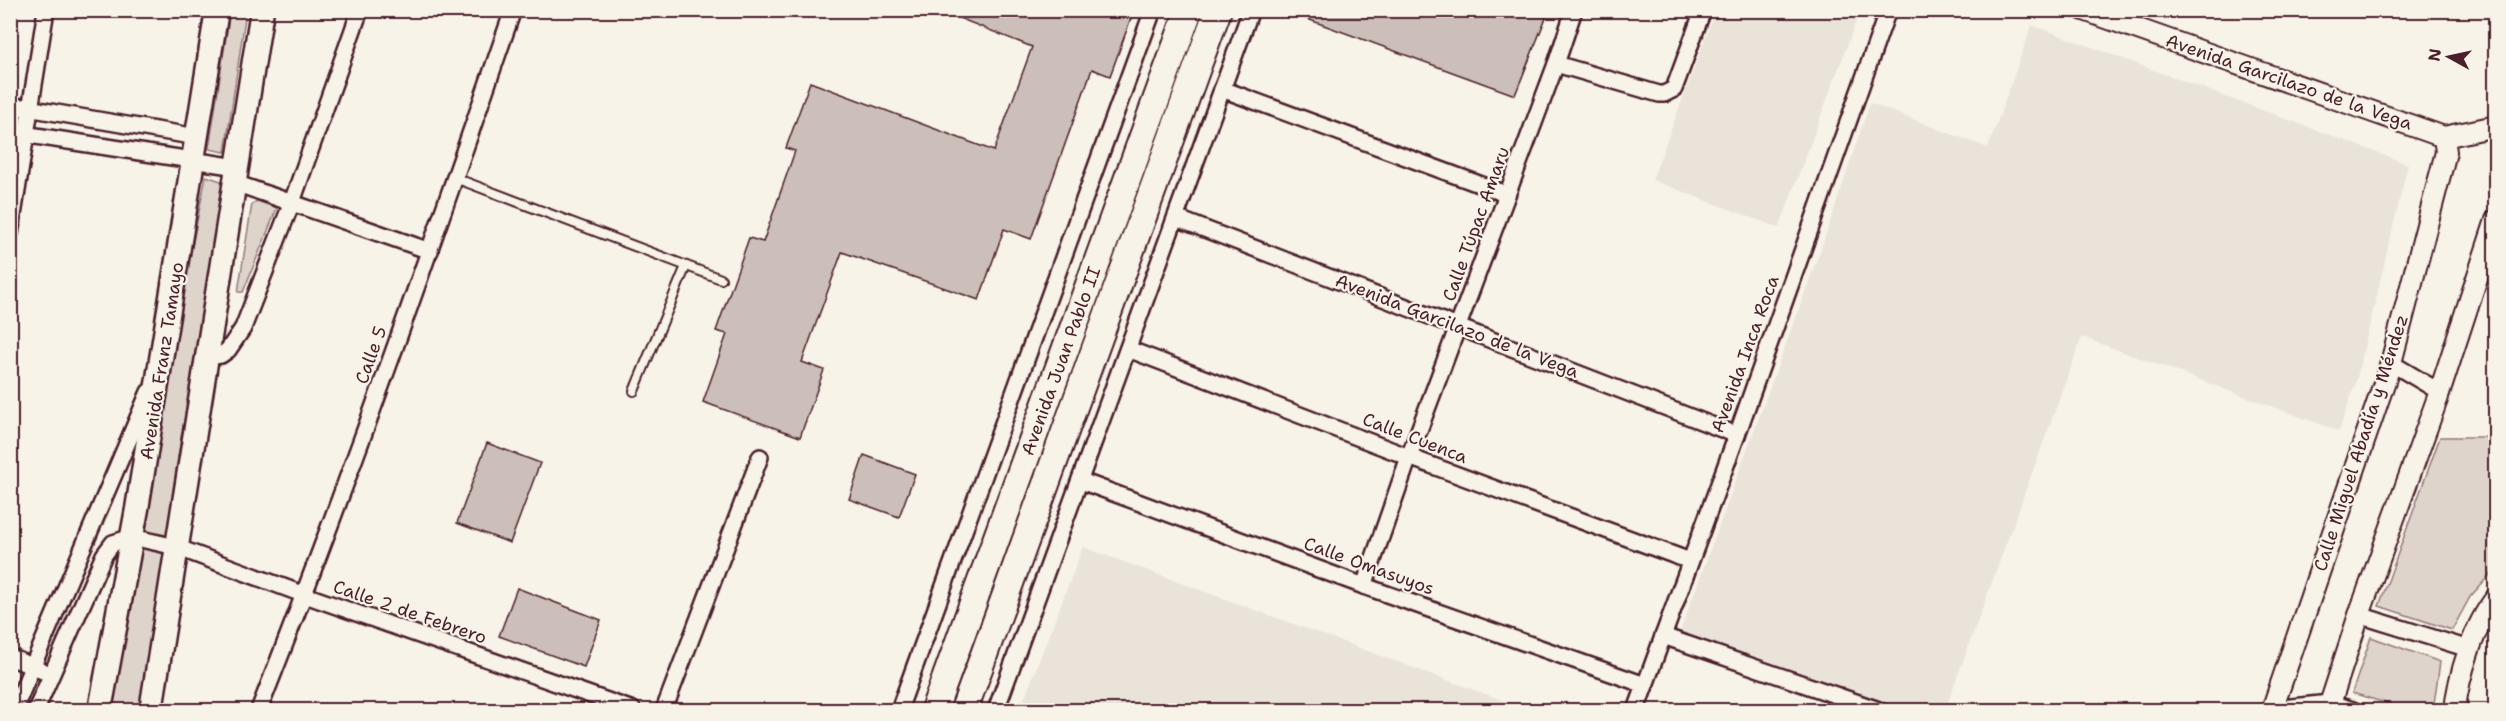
<svg xmlns="http://www.w3.org/2000/svg" width="2506" height="721" viewBox="0 0 2506 721" font-family="'Shantell Sans',sans-serif">
  <rect width="100%" height="100%" fill="#f7f3e8"/>
  <filter id="ink" filterUnits="userSpaceOnUse"><feTurbulence type="fractalNoise" baseFrequency=".0167" numOctaves="2"/><feDisplacementMap in="SourceGraphic" scale="12" xChannelSelector="R" yChannelSelector="G"/><feConvolveMatrix kernelMatrix="1 2 1 2 8 2 1 2 1" color-interpolation-filters="sRGB"/></filter>
  <g filter="url(#ink)">
    <g fill="#eae3da">
      <path d="M1716 10 1860 11 1779 228 1652 180Z"/>
      <path d="M2032 25 2408 164 2356 382 2339 431 2082 337 1945 710H1893L1680 632 1823 243 1870 103 1988 148Z"/>
      <path d="M1083 547 1529 710H1020Z"/>
    </g>
    <g fill="#ded4cc" stroke="#947a7c" stroke-width="1.5">
      <path d="M230 11H246L225 152 209 149Z"/>
      <path d="M206 176 224 182 181 438 140 710H105L120 612Z"/>
      <path d="M257 201 277 208 243 292H238L252 204Z"/>
      <path d="M2440 437H2495V569L2470 597 2452 630 2379 606Z"/>
      <path d="M2371 637 2440 662 2433 710H2409L2352 693Z"/>
    </g>
    <g fill="#ccbfb9" stroke="#4a1f2b" stroke-width="1.5">
      <path d="M939 10H1134L1110 76 1092 69 1031 239 1004 229 979 300 842 252 802 362 824 370 800 437 703 402 727 334 716 331 749 238 763 242 795 151 786 148 810 82 994 151 1032 47Z"/>
      <path d="M1288 10H1549L1515 95 1288 12Z"/>
      <path d="M487 443 540 463 510 543 457 523Z"/>
      <path d="M864 455 915 474 899 517 849 499Z"/>
      <path d="M517 588 601 620 584 667 499 636Z"/>
    </g>
    <g fill="none" stroke-linecap="round" stroke-linejoin="round">
      <defs>
        <g id="service">
          <path d="M455 178 721 279"/>
          <path d="M634 391 686 266"/>
        </g>
        <g id="minor">
          <path d="M1556 64 1659 94H1664L1674 89 1703 10"/>
          <path d="M1222 89 1506 194"/>
          <path d="M10 105 197 137"/>
          <path d="M10 132 237 167"/>
          <path d="M235 183 430 251"/>
          <path d="M1176 218 1737 435"/>
          <path d="M10 234 46 10"/>
          <path d="M1128 349 1409 457 1690 561"/>
          <path d="M207 357 221 355 228 350 243 328 292 202 360 10"/>
          <path d="M2391 363 2440 392"/>
          <path d="M1081 481 1364 586 1645 685"/>
          <path d="M1364 586 1409 457 1556 64 1574 10"/>
          <path d="M2359 615 2469 649"/>
          <path d="M1663 636 1879 710"/>
          <path d="M10 657 43 671"/>
          <path d="M2273 709 2330 703 2353 710"/>
          <path d="M14 710 149 392"/>
          <path d="M36 710 104 555 113 543 132 537 176 547 305 595 633 710"/>
          <path d="M259 710C350 480 432 245 513 10"/>
          <path d="M664 710 760 457"/>
          <path d="M899 710 1153 10"/>
          <path d="M996 710 1251 10"/>
          <path d="M1636 710 1737 435 1888 10"/>
        </g>
        <g id="tertiary">
          <path d="M2084 10 2444 137 2496 126"/>
          <path d="M2272 710 2391 363 2446 152 2444 137"/>
          <path d="M2328 710 2359 615 2438 397 2496 220"/>
          <path d="M2455 710C2458 677 2474 625 2496 598"/>
        </g>
        <g id="secondary">
          <path d="M100 710 137 509 217 10"/>
          <path d="M151 710 262 10"/>
        </g>
        <g id="trunk">
          <path d="M934 710 1189 10"/>
          <path d="M964 710 1218 10"/>
        </g>
      </defs>
      <use href="#service" stroke="#4a1f2b" stroke-width="12"/>
      <use href="#minor" stroke="#4a1f2b" stroke-width="20"/>
      <use href="#tertiary" stroke="#4a1f2b" stroke-width="24"/>
      <use href="#secondary" stroke="#4a1f2b" stroke-width="27"/>
      <use href="#trunk" stroke="#4a1f2b" stroke-width="30"/>
      <use href="#service" stroke="#f7f3e8" stroke-width="8"/>
      <use href="#minor" stroke="#f7f3e8" stroke-width="15"/>
      <use href="#tertiary" stroke="#f7f3e8" stroke-width="20"/>
      <use href="#secondary" stroke="#f7f3e8" stroke-width="22"/>
      <use href="#trunk" stroke="#f7f3e8" stroke-width="26"/>
    </g>
  </g>
  <g text-anchor="middle" stroke-width="4.5" stroke-linejoin="round" paint-order="stroke">
    <g font-size="18" fill="#4a1f2b" stroke="#f7f3e8">
      <text transform="translate(2289 82) rotate(19)" y="6">Avenida Garcilazo de la Vega</text>
      <text transform="translate(1476 224) rotate(-70)" y="6">Calle Túpac Amaru</text>
      <text transform="translate(1457 326) rotate(21)" y="6">Avenida Garcilazo de la Vega</text>
      <text transform="translate(1745 354) rotate(-70)" y="6">Avenida Inca Roca</text>
      <text transform="translate(371 355) rotate(-70)" y="6">Calle 5</text>
      <text transform="translate(162 361) rotate(-81)" y="6">Avenida Franz Tamayo</text>
      <text transform="translate(1061 361) rotate(-70)" y="6">Avenida Juan Pablo II</text>
      <text transform="translate(1415 438) rotate(21)" y="6">Calle Cuenca</text>
      <text transform="translate(2361 443) rotate(-72)" y="6">Calle Miguel Abadía y Méndez</text>
      <text transform="translate(1369 566) rotate(20)" y="6">Calle Omasuyos</text>
      <text transform="translate(410 612) rotate(19)" y="6">Calle 2 de Febrero</text>
    </g>
  </g>
  <rect width="2506" height="721" fill="none" stroke="#f7f3e8" stroke-width="36"/>
  <rect x="18" y="18" width="2470" height="685" fill="none" stroke="#4a1f2b" stroke-width="2" filter="url(#ink)"/>
  <g transform="translate(2449 57) rotate(278)" stroke="#f7f3e8" stroke-width="4.5" paint-order="stroke">
  <path d="M0-4.5L10 22L0 15L-10 22Z" fill="#4a1f2b"/>
  <text y="-9" font-size="16" font-weight="bold" text-anchor="middle" fill="#4a1f2b">N</text>
  </g>
</svg>
